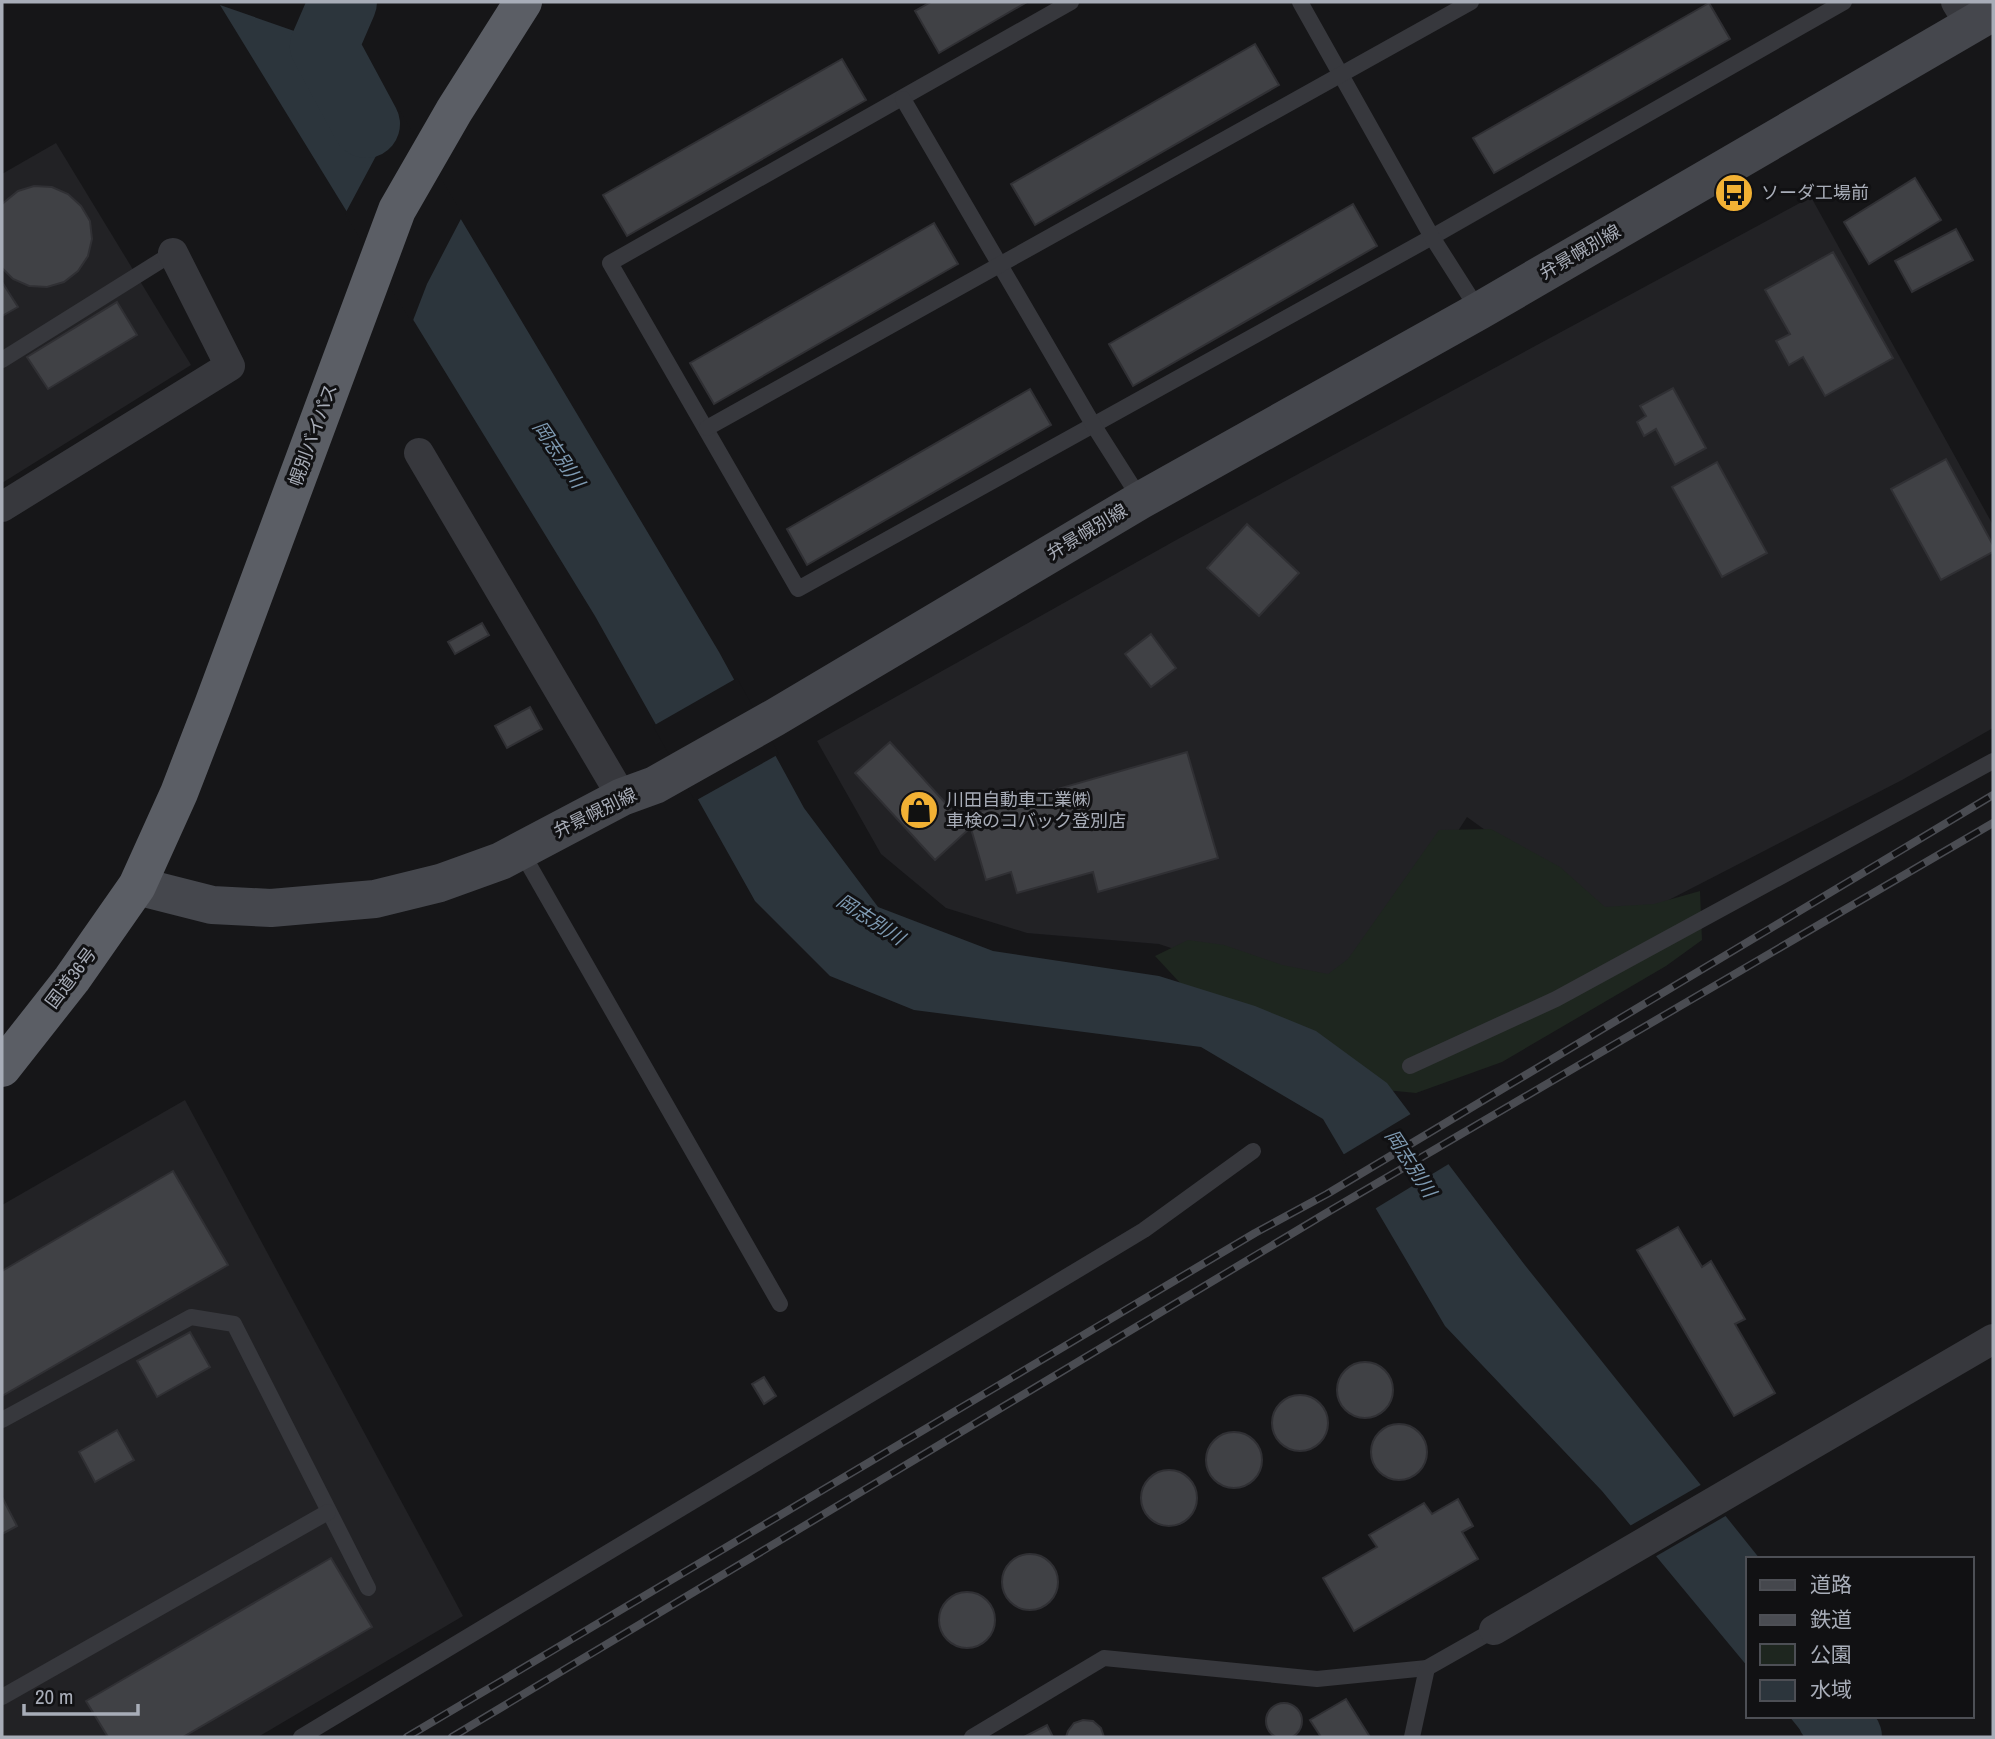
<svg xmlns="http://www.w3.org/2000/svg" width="1995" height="1739" viewBox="0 0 1995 1739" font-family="'Archivo Narrow','Noto Sans JP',sans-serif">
  <rect width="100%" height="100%" fill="#161618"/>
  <g fill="#222225">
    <path d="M56 143 191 365 2 483V174Z"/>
    <path d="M1811 197 1993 525V728L1902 780 1628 921 1609 919 1467 817 1345 1006 1159 944 1027 933 946 908 881 854 817 741 1178 539Z"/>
    <path d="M185 1100 463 1616 258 1737H2V1205Z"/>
  </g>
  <path fill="#1e261f" d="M1491 829 1560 867 1605 907 1654 904 1700 891 1702 940 1666 966 1502 1062 1416 1093 1375 1089 1194 998 1155 956 1188 940 1224 945 1282 965 1328 974 1348 959 1439 830Z"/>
  <g fill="#2c353c">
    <path d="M220 5 363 55 719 652 804 808 878 907 993 951 1159 976 1255 1006 1316 1031 1387 1083 1524 1264 1760 1559H1748V1667L1602 1491 1445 1326 1323 1119 1201 1047 914 1010 830 976 755 901 595 616Z"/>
    <path d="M1789 1716H1847L1815 1737H1806Z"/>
  </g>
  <g fill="#161618">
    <path d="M400 111 463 215 427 284 412 323 345 214Z"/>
    <path d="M737 678 779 754 695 801 653 726Z"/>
    <path d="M1414 1112 1452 1162 1373 1210 1341 1156Z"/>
    <path d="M1704 1483 1729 1514 1653 1558 1628 1527Z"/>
  </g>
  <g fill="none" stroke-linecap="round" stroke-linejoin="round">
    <g stroke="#2c353c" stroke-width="68">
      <path d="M343 2 324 46 366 124"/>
      <path d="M1831 1716 1848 1737"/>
    </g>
  </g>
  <g fill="#404145" stroke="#303034" stroke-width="2">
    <path d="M931 2H1027L939 53 915 11Z"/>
    <path d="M1709 3 1730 39 1494 173 1473 138Z"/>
    <path d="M1255 44 1279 85 1035 225 1011 184Z"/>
    <path d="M842 59 866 100 627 236 603 195Z"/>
    <path d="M1915 178 1941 220 1869 264 1844 222Z"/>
    <path d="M34 186 52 187 68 194 81 206 90 221 92 239 88 256 78 271 64 282 47 287 29 286 13 279 2 268V204L18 191Z"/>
    <path d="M1353 204 1377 246 1133 386 1109 344Z"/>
    <path d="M934 223 958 264 714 404 690 363Z"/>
    <path d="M1956 229 1973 260 1912 292 1895 261Z"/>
    <path d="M1833 252 1893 358 1825 396 1803 357 1789 365 1776 341 1790 334 1765 290Z"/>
    <path d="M2 282 18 307 2 316Z"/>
    <path d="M117 302 137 335 48 389 27 357Z"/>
    <path d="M1673 388 1706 448 1675 465 1656 429 1644 436 1637 422 1646 416 1640 406Z"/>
    <path d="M1030 389 1051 425 807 565 787 529Z"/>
    <path d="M1946 459 1993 545V552L1941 580 1891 489Z"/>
    <path d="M1717 462 1767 553 1722 577 1672 487Z"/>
    <path d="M1247 524 1299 573 1259 616 1207 568Z"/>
    <path d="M482 623 489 635 455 654 448 642Z"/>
    <path d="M1151 634 1176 668 1151 687 1125 654Z"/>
    <path d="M530 707 542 729 507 748 495 726Z"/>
    <path d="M890 742 969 829 935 860 855 773Z"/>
    <path d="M1187 752 1218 858 1098 892 1093 872 1017 893 1011 872 986 880 967 815Z"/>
    <path d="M173 1171 228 1265 2 1396V1271Z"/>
    <path d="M1678 1227 1702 1267 1711 1261 1745 1319 1735 1324 1775 1393 1734 1416 1637 1250Z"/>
    <path d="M190 1332 210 1367 157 1397 137 1361Z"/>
    <circle cx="1365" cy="1390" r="28"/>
    <path d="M764 1377 776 1396 764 1404 752 1384Z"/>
    <circle cx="1300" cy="1423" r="28"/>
    <circle cx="1399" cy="1452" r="28"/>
    <path d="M117 1430 134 1460 95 1482 79 1452Z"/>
    <circle cx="1234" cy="1460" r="28"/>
    <circle cx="1169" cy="1498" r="28"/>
    <path d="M2 1497 17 1526 2 1534Z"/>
    <path d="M1458 1499 1473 1526 1462 1532 1478 1559 1354 1631 1323 1578 1377 1547 1369 1535 1424 1503 1432 1514Z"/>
    <circle cx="1030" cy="1582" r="28"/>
    <path d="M331 1558 372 1627 183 1737H108L86 1701Z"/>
    <circle cx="967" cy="1620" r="28"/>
    <path d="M1346 1699 1370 1737H1321L1310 1720Z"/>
    <circle cx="1284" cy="1721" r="18"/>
    <path d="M1083 1720 1093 1721 1101 1728 1104 1737H1066L1068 1731 1074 1723Z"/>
    <path d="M1047 1725 1053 1737H1024Z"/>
  </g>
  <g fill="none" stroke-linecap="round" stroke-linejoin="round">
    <g stroke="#37383d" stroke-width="16">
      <path d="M1071 2 610 263 798 589 1432 237 1844 2"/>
      <path d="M1300 2 1432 237 1479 311"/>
      <path d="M903 99 1094 426 1141 500"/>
      <path d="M2 360 173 253"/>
      <path d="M707 428 1471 2"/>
      <path d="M521 851 780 1304"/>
      <path d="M1410 1066 1556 999 1993 761"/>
      <path d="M2 1420 191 1317 234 1324 368 1588"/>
      <path d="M2 1697 328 1512"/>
      <path d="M301 1737 1144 1230 1253 1151"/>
      <path d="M972 1737 1104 1658 1317 1679 1427 1668"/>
      <path d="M1412 1737 1427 1668 1494 1630"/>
    </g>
    <g stroke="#37383d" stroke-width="30">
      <path d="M1956 2 1970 25"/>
      <path d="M419 453 622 797"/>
      <path d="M2 507 230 366 173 253"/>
      <path d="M1494 1630 1993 1339"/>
    </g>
    <path stroke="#45474d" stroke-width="38" d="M137 886 212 905 271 908 375 899 440 883 501 861 622 797 655 785 774 718 1141 500 1479 311 1993 12"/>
    <path stroke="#5b5e65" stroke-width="38" d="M2 1068 72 979 137 886 179 793 213 705 397 210 454 111 523 2"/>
    <defs>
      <g id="rail">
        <path d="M407 1737 1255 1233 1327 1194 1993 795"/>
        <path d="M452 1737 1333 1209 1993 823"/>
      </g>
    </defs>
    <use href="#rail" stroke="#4a4c52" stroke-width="8"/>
    <use href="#rail" stroke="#111113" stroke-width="5" stroke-dasharray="16" stroke-linecap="butt"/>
  </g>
  <defs>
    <symbol id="bus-disc" viewBox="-11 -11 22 22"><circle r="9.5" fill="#f2b134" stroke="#111113"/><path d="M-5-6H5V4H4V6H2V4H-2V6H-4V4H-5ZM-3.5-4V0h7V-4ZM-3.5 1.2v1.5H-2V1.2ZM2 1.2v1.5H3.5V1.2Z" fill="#111"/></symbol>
    <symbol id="shop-disc" viewBox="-11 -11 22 22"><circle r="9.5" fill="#f2b134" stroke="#111113"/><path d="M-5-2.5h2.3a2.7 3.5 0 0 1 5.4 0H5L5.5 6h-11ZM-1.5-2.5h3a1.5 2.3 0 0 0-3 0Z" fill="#111"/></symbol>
  </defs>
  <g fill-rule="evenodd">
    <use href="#bus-disc" x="1712" y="171" width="44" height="44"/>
    <use href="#shop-disc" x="897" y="788" width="44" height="44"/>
  </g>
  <g text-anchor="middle" stroke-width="6" stroke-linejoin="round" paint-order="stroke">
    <g font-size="18" fill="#a8adb8" stroke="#111113" text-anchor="start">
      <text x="1761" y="199">ソーダ工場前</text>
      <text x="946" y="806">川田自動車工業㈱<tspan x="946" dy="21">車検のコバック登別店</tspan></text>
    </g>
    <g font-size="18" fill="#a8adb8" stroke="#111113">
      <text transform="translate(1580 252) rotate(-30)" y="6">弁景幌別線</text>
      <text transform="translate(313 435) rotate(-70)" y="6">幌別バイパス</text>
      <text transform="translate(1087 532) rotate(-31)" y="6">弁景幌別線</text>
      <text transform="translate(595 813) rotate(-26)" y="6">弁景幌別線</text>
      <text transform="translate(71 978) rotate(-53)" y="6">国道36号</text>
    </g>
    <g font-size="19" font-style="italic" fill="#7f9bb3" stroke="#111113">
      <text transform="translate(559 454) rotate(56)" y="7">岡志別川</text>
      <text transform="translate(871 919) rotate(33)" y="7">岡志別川</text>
      <text transform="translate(1411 1163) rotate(57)" y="7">岡志別川</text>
    </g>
  </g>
  <rect width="1995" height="1739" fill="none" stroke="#a8adb8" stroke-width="7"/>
  <rect x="1746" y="1557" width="228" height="161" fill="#111113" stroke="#4d4f55" stroke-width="2"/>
  <rect x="1760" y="1580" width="35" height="10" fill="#45474d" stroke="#4d4f55" stroke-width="2"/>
  <text x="1810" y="1592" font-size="21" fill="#a8adb8">道路</text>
  <rect x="1760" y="1615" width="35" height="10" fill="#4a4c52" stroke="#4d4f55" stroke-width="2"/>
  <text x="1810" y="1627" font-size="21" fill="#a8adb8">鉄道</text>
  <rect x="1760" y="1644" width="35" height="21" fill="#1e261f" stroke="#4d4f55" stroke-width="2"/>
  <text x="1810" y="1662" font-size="21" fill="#a8adb8">公園</text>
  <rect x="1760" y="1680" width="35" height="21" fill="#2c353c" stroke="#4d4f55" stroke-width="2"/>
  <text x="1810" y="1697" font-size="21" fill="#a8adb8">水域</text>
  <path d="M24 1704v10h114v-10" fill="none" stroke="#a8adb8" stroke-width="3.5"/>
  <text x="35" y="1704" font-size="21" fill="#a8adb8" stroke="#111113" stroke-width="5" paint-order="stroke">20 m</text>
</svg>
